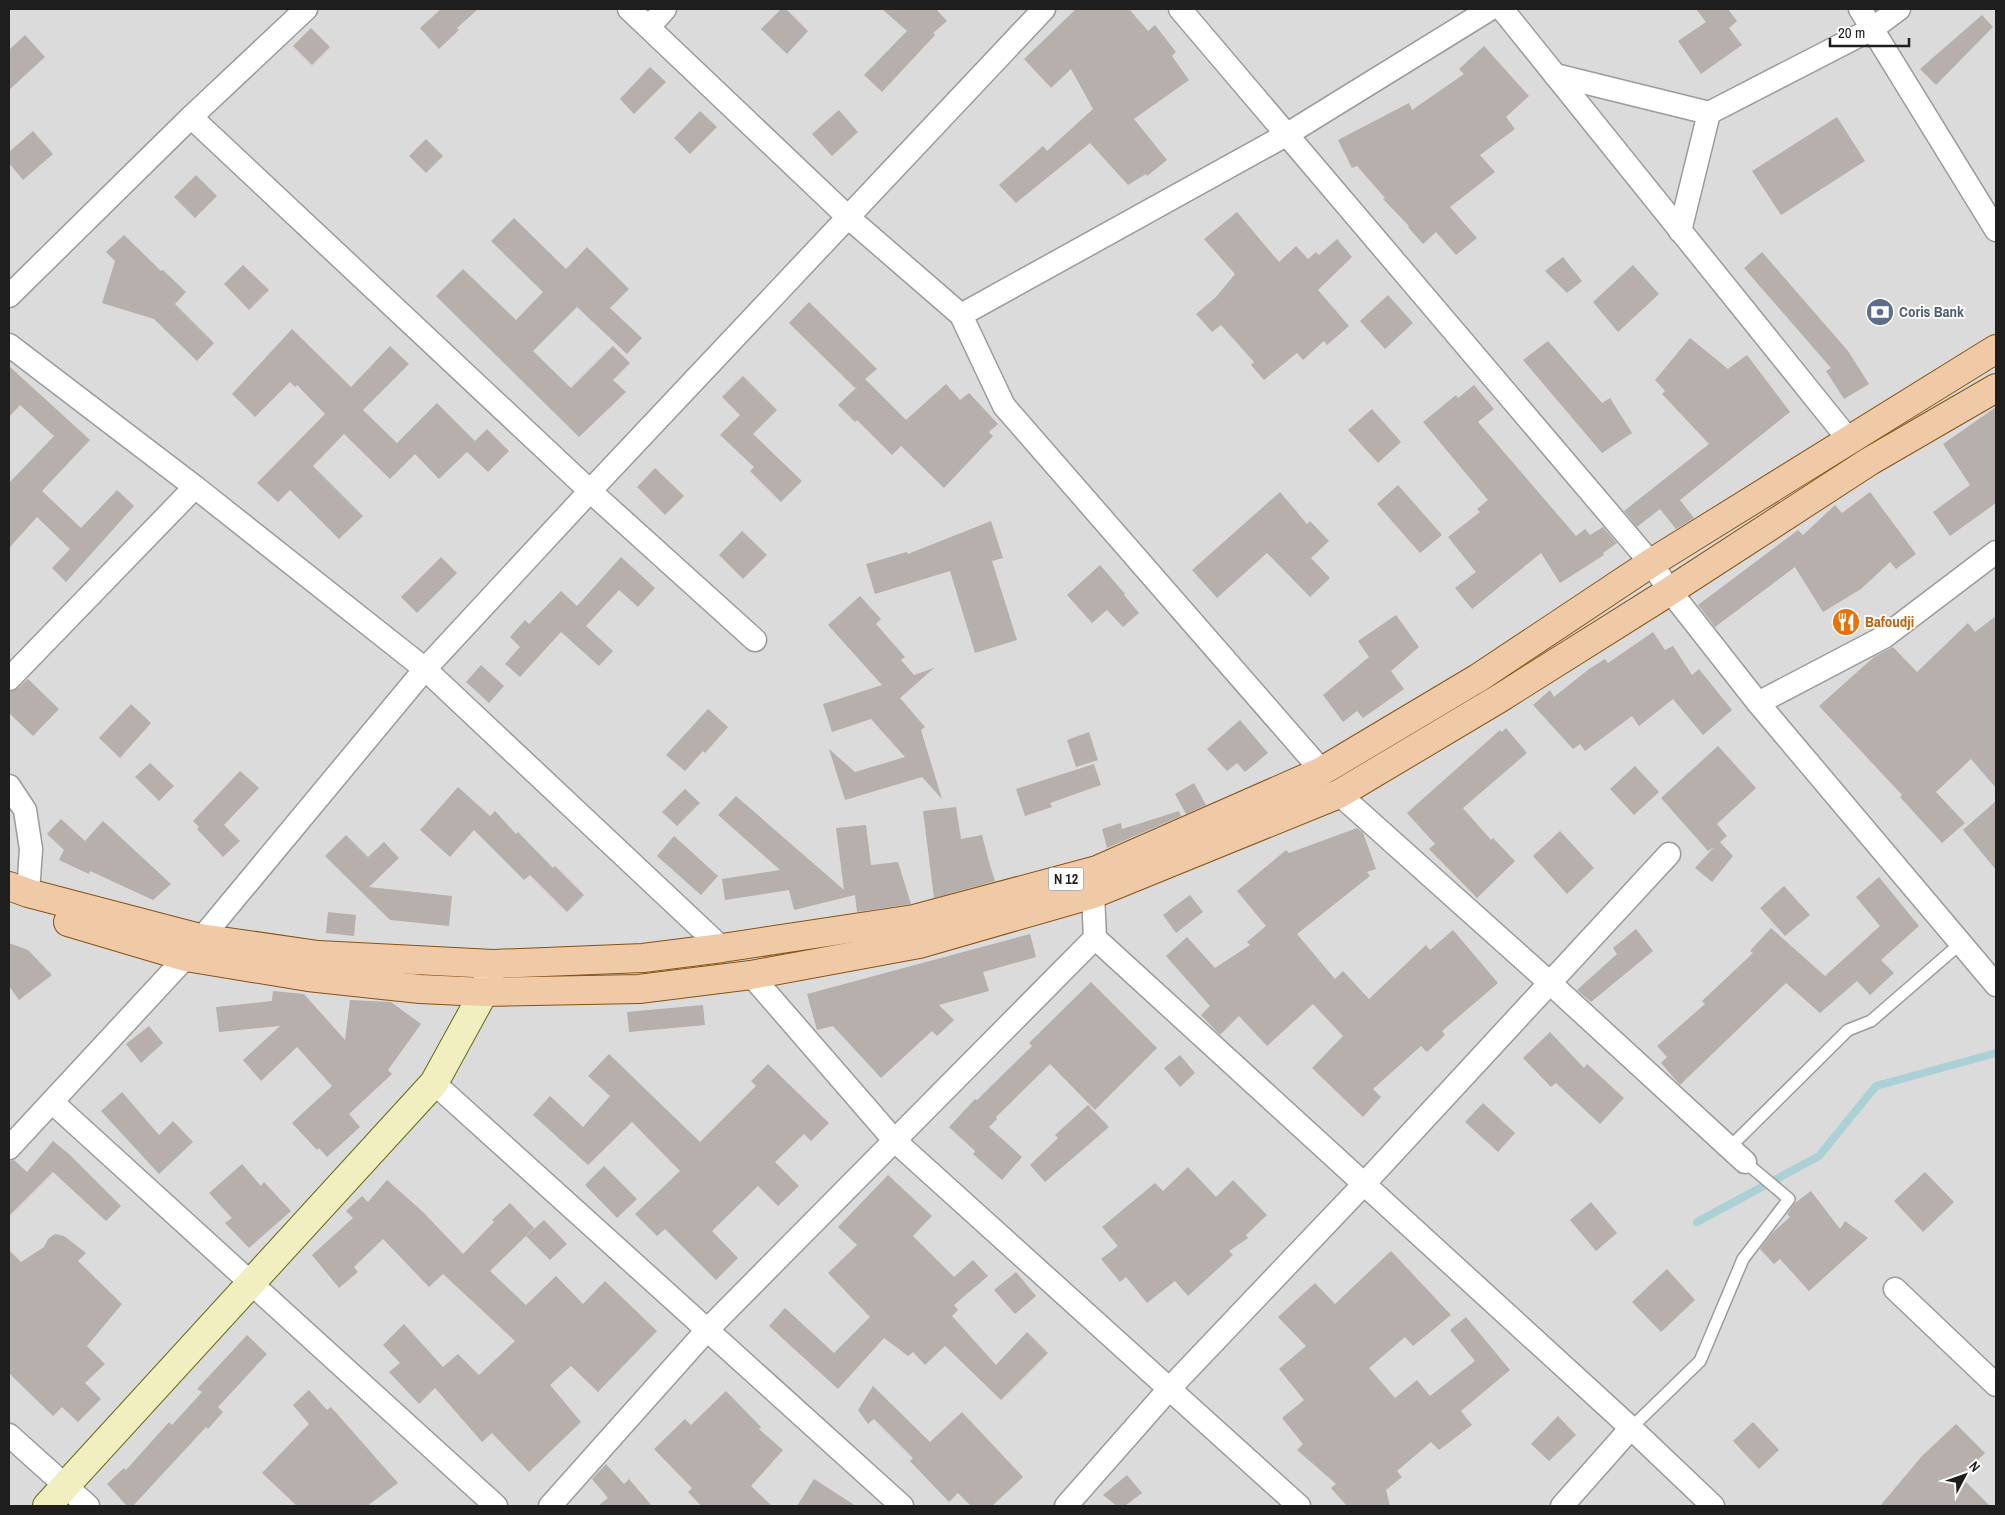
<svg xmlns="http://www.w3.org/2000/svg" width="2005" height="1515" viewBox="0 0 2005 1515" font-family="'Archivo Narrow',sans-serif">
  <rect width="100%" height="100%" fill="#eeeae5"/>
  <rect fill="#dcdbdb" x="9" y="9" width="1987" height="1497"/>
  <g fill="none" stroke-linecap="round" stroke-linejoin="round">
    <path stroke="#abd1d6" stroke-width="8" d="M1697 1222 1819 1156 1876 1086 1996 1053"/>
  </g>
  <g fill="#b6afab">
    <path d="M441 9H478L457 28 459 30 439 49 420 28Z"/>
    <path d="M781 9H786L808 31 787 54 761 29Z"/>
    <path d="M882 9H936L947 21 933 33 935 35 882 92 864 75 907 31Z"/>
    <path d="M1076 9H1129L1148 31 1155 25 1176 52 1172 56 1189 80 1134 119 1167 160 1147 176 1146 174 1128 185 1090 143 1016 203 999 185 1043 146 1047 151 1093 109 1071 69 1051 88 1024 59Z"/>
    <path d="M1696 9H1728L1737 21 1729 28 1742 45 1701 74 1678 41 1706 22Z"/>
    <path d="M1982 15 1993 27 1936 85 1920 69Z"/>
    <path d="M311 28 330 47 312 65 293 46Z"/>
    <path d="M25 35 45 57 9 90V50Z"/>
    <path d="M1484 46 1529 96 1506 117 1515 129 1480 155 1495 172 1450 207 1477 238 1456 255 1436 232 1423 244 1408 227 1409 226 1383 199 1385 198 1357 166 1352 168 1338 140 1409 103 1412 110 1464 74 1459 69Z"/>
    <path d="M650 67 666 82 634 114 620 99Z"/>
    <path d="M839 110 858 132 832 156 812 134Z"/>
    <path d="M700 111 717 127 690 154 674 138Z"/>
    <path d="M1837 117 1865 161 1781 215 1752 171Z"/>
    <path d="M33 131 53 154 23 180 9 163V152Z"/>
    <path d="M426 139 443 156 426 173 409 156Z"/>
    <path d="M196 175 217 196 195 218 174 197Z"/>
    <path d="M1237 212 1279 262 1296 246 1308 259 1316 252 1319 255 1337 239 1352 257 1318 290 1349 326 1327 345 1324 341 1303 360 1297 353 1264 380 1251 365 1254 362 1221 325 1212 332 1196 314 1216 297 1235 274 1204 239Z"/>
    <path d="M514 218 566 269 587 247 629 289 610 308 642 338 627 354 577 307 533 351 571 388 613 346 630 363 613 380 626 392 579 437 436 296 463 269 516 320 543 292 491 241Z"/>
    <path d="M124 235 161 271 163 270 186 292 175 304 214 343 197 361 154 319 102 303 115 261 106 252Z"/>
    <path d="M1762 252 1848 351 1869 384 1844 399 1826 371 1831 368 1744 268Z"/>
    <path d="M1563 257 1582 281 1567 293 1545 271Z"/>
    <path d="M243 265 269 290 249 310 224 284Z"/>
    <path d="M1633 265 1659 294 1618 332 1593 302Z"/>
    <path d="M1388 295 1413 323 1385 349 1360 321Z"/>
    <path d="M809 302 877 369 865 379 906 420 946 384 960 400 969 393 998 424 989 432 993 436 944 488 901 446 892 455 857 420 855 422 838 405 858 386 855 388 789 323Z"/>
    <path d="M292 329 351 387 390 346 409 364 363 410 397 443 437 403 475 441 487 429 509 451 488 472 467 452 439 479 415 454 390 479 344 434 313 466 363 516 339 539 290 490 278 502 257 483 325 414 297 385 295 387 290 382 255 417 232 394Z"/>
    <path d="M1690 338 1728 369 1747 355 1790 412 1680 500 1694 518 1676 529 1660 509 1637 527 1624 511 1709 444 1662 394 1665 391 1655 380Z"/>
    <path d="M1548 341 1602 403 1610 398 1632 433 1602 453 1523 360Z"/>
    <path d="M9 366 90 440 42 491 81 528 117 490 134 506 66 582 52 568 70 549 37 517 9 548V483L54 436 20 405 9 417Z"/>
    <path d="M743 376 777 410 753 434 802 481 781 502 750 471 754 467 720 435 740 415 722 397Z"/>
    <path d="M1474 385 1494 409 1478 422 1576 536 1585 529 1590 535 1603 527 1617 543 1603 553 1604 555 1560 583 1541 553 1472 609 1455 588 1476 572 1448 537 1480 512 1477 509 1488 500 1423 422 1456 395 1458 398Z"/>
    <path d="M1996 407V503L1950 536 1933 512 1970 485 1943 444Z"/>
    <path d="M1372 409 1401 442 1378 463 1348 430Z"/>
    <path d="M655 468 684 496 665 515 637 487Z"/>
    <path d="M1398 485 1442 535 1420 553 1377 504Z"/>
    <path d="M1280 492 1307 524 1310 521 1329 541 1311 558 1330 578 1310 597 1267 553 1217 598 1192 570Z"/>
    <path d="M1870 492 1916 554 1896 569 1890 562 1861 589 1823 612 1795 567 1715 627 1698 605 1798 530 1803 535 1835 505 1842 513Z"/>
    <path d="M991 521 1003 558 992 561 1017 640 975 653 950 571 875 594 866 564 907 552 908 554Z"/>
    <path d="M742 531 767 555 743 579 719 555Z"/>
    <path d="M441 557 457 573 417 613 401 597Z"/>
    <path d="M621 557 655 588 638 607 619 590 586 626 613 651 599 666 561 632 520 677 505 664 520 647 510 637 525 620 529 624 561 591 577 606Z"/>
    <path d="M1100 565 1125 594 1124 595 1139 613 1123 627 1107 610 1092 623 1067 595Z"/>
    <path d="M860 596 881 619 876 624 905 657 901 660 914 675 934 668 900 698 925 727 921 730 942 799 922 777 845 800 829 749 855 772 905 757 871 719 832 732 823 704 882 685 828 625Z"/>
    <path d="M1396 615 1419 647 1391 671 1404 689 1363 718 1357 711 1343 722 1323 695 1369 657 1358 641Z"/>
    <path d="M1996 616V788L1971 759 1936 792 1965 823 1942 843 1900 797 1902 795 1819 706 1874 657 1893 647 1917 672 1968 623 1975 632Z"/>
    <path d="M1653 632 1665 650 1673 646 1692 675 1699 669 1732 710 1703 735 1673 699 1639 726 1632 716 1585 751 1580 744 1573 749 1533 705 1550 690 1554 697 1589 669 1605 659 1608 663Z"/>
    <path d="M481 665 504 686 489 703 466 682Z"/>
    <path d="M28 679 59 709 33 736 9 713V692L18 688Z"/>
    <path d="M131 704 151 723 120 758 99 738Z"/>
    <path d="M708 709 728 727 705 753 703 751 685 771 666 755Z"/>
    <path d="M1240 720 1268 753 1245 772 1237 763 1227 771 1207 749Z"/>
    <path d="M1506 728 1527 753 1463 808 1491 840 1493 838 1515 861 1477 898 1429 849 1435 844 1407 813 1500 730 1502 732Z"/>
    <path d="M1089 732 1098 760 1076 767 1067 740Z"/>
    <path d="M1718 746 1756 788 1717 824 1727 836 1720 842 1733 856 1712 882 1695 868 1714 847 1708 851 1661 798Z"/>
    <path d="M150 763 174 786 159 801 135 777Z"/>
    <path d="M1094 764 1101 785 1050 803 1052 807 1025 816 1016 789Z"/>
    <path d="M1635 766 1659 792 1634 815 1610 789Z"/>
    <path d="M240 771 259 788 224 825 240 841 223 857 197 829 199 827 193 821Z"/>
    <path d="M1194 783 1206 805 1186 814 1175 794Z"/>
    <path d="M458 787 490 816 495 811 516 834 518 832 553 868 555 866 584 895 567 912 530 875 524 880 474 830 450 857 420 830Z"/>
    <path d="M685 789 700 803 677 826 662 812Z"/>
    <path d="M736 796 844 890 836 828 866 825 871 865 898 862 911 904 857 912 855 895 794 910 789 890 725 900 722 879 780 870 718 815Z"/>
    <path d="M1996 801V870L1963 830Z"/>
    <path d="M956 807 961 839 982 835 989 862 995 881 934 898 923 811Z"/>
    <path d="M1179 811 1181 816 1107 848 1102 829 1121 823 1122 829Z"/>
    <path d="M61 819 85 841 103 821 171 884 153 900 90 871 89 874 59 860 64 850 47 834Z"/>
    <path d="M1357 828 1363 833 1376 869 1367 872 1370 876 1297 934 1335 979 1343 971 1369 999 1426 945 1430 950 1453 930 1498 983 1442 1031 1445 1035 1427 1052 1421 1046 1373 1089 1381 1097 1363 1117 1312 1068 1343 1036 1313 1004 1267 1046 1239 1016 1220 1035 1201 1015 1210 1006 1166 956 1187 937 1215 968 1250 945 1247 942 1266 926 1237 891 1286 850 1289 853Z"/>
    <path d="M1560 831 1594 868 1567 894 1533 856Z"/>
    <path d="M346 835 368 857 384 842 399 858 369 887 452 896 449 926 390 920 325 856Z"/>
    <path d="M674 836 718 876 701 895 657 856Z"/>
    <path d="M1879 877 1919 926 1881 960 1894 973 1870 995 1857 981 1820 1013 1786 983 1680 1085 1661 1063 1667 1057 1657 1046 1705 1004 1702 1001 1753 953 1750 951 1771 928 1825 976 1880 926 1856 897Z"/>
    <path d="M1784 886 1810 915 1785 936 1760 908Z"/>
    <path d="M1190 895 1203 912 1176 933 1163 915Z"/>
    <path d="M328 912 356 915 354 936 326 933Z"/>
    <path d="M1636 929 1653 951 1591 1002 1577 990 1617 954 1613 948Z"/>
    <path d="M1030 934 1036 957 983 972 989 991 939 1005 954 1020 937 1036 932 1031 881 1078 833 1026 817 1030 807 994Z"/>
    <path d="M9 943 28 950 52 975 19 1000 9 986Z"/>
    <path d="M1091 982 1157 1048 1095 1110 1050 1064 996 1117 997 1119 989 1127 1022 1157 1002 1180 973 1154 975 1151 949 1127 975 1099 977 1100 1032 1046 1029 1043Z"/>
    <path d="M273 991 304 994 345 1040 350 1000 391 1002 421 1024 388 1070 392 1074 349 1114 360 1127 327 1157 319 1148 317 1150 292 1123 332 1086 297 1047 261 1081 243 1060 280 1026 219 1032 216 1007 272 1001Z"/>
    <path d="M703 1005 705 1025 629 1032 627 1012Z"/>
    <path d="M149 1026 163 1043 141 1063 126 1044Z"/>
    <path d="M1550 1032 1584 1068 1587 1064 1624 1098 1600 1124 1556 1083 1551 1087 1523 1058Z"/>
    <path d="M609 1054 700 1142 756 1086 751 1081 768 1064 829 1123 811 1141 804 1134 775 1162 799 1186 778 1206 758 1186 712 1231 738 1258 716 1280 665 1229 657 1236 635 1214 680 1171 632 1122 588 1165 533 1115 550 1096 583 1127 610 1096 588 1076Z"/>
    <path d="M1180 1055 1195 1073 1180 1087 1164 1068Z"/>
    <path d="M122 1092 159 1135 173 1121 193 1142 159 1174 101 1111Z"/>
    <path d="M1483 1103 1515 1133 1498 1152 1465 1122Z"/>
    <path d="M1088 1105 1109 1127 1045 1182 1030 1165 1058 1138 1055 1135Z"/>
    <path d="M53 1141 69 1154 121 1206 106 1221 53 1172 9 1216V1161L14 1160 27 1172Z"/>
    <path d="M242 1164 261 1186 264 1182 291 1211 249 1248 225 1223 232 1218 209 1193Z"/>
    <path d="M604 1166 637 1199 617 1218 585 1185Z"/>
    <path d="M1188 1167 1216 1197 1233 1180 1267 1215 1246 1235 1248 1238 1229 1251 1233 1255 1188 1296 1175 1281 1147 1303 1126 1277 1120 1282 1101 1259 1118 1246 1102 1227 1155 1183 1163 1191Z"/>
    <path d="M1925 1172 1954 1202 1923 1232 1894 1201Z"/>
    <path d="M888 1175 932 1216 913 1236 954 1277 973 1260 988 1276 954 1305 958 1310 952 1316 996 1365 1027 1332 1048 1353 1001 1400 945 1346 925 1365 913 1352 908 1356 884 1338 838 1389 769 1326 785 1308 834 1353 870 1317 828 1273 857 1245 838 1227Z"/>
    <path d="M387 1180 422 1211 463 1254 494 1222 492 1220 510 1203 534 1228 490 1271 526 1305 556 1276 583 1304 605 1281 657 1331 598 1392 571 1366 550 1385 581 1422 529 1472 492 1433 482 1442 435 1388 419 1404 389 1372 400 1363 383 1345 404 1324 443 1367 458 1354 479 1375 515 1341 443 1274 429 1287 383 1239 354 1267 358 1272 339 1288 312 1255 353 1218 346 1211 362 1196 368 1202Z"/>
    <path d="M1811 1191 1840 1229 1845 1221 1868 1238 1809 1291 1780 1259 1774 1264 1760 1249 1772 1233 1790 1217 1787 1214 1795 1203Z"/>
    <path d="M1591 1202 1617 1233 1596 1251 1570 1220Z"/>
    <path d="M544 1220 567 1244 550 1260 526 1236Z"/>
    <path d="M55 1234 64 1236 86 1253 78 1261 122 1304 87 1346 105 1364 85 1383 101 1399 78 1422 62 1407 53 1416 9 1373V1250L21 1262 44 1247 48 1239Z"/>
    <path d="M1391 1251 1451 1315 1413 1346 1405 1337 1369 1368 1395 1398 1417 1380 1430 1396 1475 1361 1450 1330 1466 1317 1510 1370 1461 1411 1472 1425 1439 1450 1431 1442 1397 1471 1402 1477 1386 1490 1390 1506H1347L1331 1488 1336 1484 1297 1450 1303 1444 1282 1418 1304 1400 1279 1369 1306 1346 1278 1317 1315 1283 1335 1304Z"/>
    <path d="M1667 1269 1695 1300 1661 1332 1632 1302Z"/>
    <path d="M1016 1272 1036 1296 1015 1314 994 1290Z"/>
    <path d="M247 1335 267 1354 218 1407 223 1412 208 1429 206 1427 133 1506H127L107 1484 124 1468 126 1470 169 1422 172 1425 202 1392 197 1389Z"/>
    <path d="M873 1386 930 1442 962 1412 1023 1477 992 1506H971L958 1493 949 1502 910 1461 913 1458 874 1419 868 1424 858 1410Z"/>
    <path d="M309 1390 327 1410 331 1407 398 1483 367 1506H297L262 1473 309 1424 293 1405Z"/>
    <path d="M726 1391 761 1427 759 1429 783 1450 751 1486 772 1506H701L688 1492 692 1488 654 1449 685 1419 691 1425Z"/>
    <path d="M1558 1416 1576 1435 1549 1461 1531 1444Z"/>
    <path d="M1753 1422 1779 1450 1759 1469 1733 1441Z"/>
    <path d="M1956 1424 1985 1453 1961 1477 1990 1506H1880L1922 1456Z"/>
    <path d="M606 1464 624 1484 629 1479 652 1506H598L608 1498 592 1479Z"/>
    <path d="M1127 1475 1142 1493 1125 1506H1117L1103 1495Z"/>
    <path d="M814 1479 856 1506H797Z"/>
  </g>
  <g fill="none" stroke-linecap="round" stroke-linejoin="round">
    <defs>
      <g id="lane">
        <path d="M1729 1148 1848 1030 1871 1021 1961 943"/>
        <path d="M1631 1428 1700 1361 1743 1259 1789 1199 1745 1162"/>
      </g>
      <g id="street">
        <path d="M629 9 849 218 961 315 1004 406 1322 771"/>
        <path d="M1180 9 1651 563 1670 591 1758 703 1996 985"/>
        <path d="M1502 9 1849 440"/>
        <path d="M1860 9 1996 230"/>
        <path d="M649 27 665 9"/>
        <path d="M1555 75 1709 113 1872 29 1899 9"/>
        <path d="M191 117 590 491 755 640"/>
        <path d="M1680 231 1709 113"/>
        <path d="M9 296 190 118 306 9"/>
        <path d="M961 315 1286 135 1490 9"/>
        <path d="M9 345 195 487"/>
        <path d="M9 679 195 487 425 669 722 948"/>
        <path d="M1758 703 1884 637 1996 552"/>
        <path d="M9 786 25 810 31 849 28 893"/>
        <path d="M1339 794 1550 983 1745 1162"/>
        <path d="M1093 894 1095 938 1631 1428 1713 1506"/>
        <path d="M751 975 895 1141 1299 1506"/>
        <path d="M434 1083 902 1506"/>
        <path d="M52 1102 496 1506"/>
        <path d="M9 1148 186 957 425 669 590 491 1044 9"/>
        <path d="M1895 1289 1996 1385"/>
        <path d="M9 1435 88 1506"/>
        <path d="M550 1506 707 1330 1095 938"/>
        <path d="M1066 1506 1169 1389 1364 1184 1669 854"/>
        <path d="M1562 1506 1631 1428"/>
      </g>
      <path id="secondary" d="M47 1506 434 1083 484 992 491 970"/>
      <g id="primary">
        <path d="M9 886 28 893 200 938 318 955 493 964 643 958 722 948 914 919 1097 870 1322 771 1478 678 1651 563 1996 349"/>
        <path d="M68 922 186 957 308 977 420 989 484 992 639 989 751 975 919 944 1093 894 1339 794 1500 698 1670 591 1870 461 1996 388"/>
      </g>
    </defs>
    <use href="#lane" stroke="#9b9b9b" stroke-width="14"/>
    <use href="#street" stroke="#9b9b9b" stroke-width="25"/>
    <use href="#secondary" stroke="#676812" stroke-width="30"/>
    <use href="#primary" stroke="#855312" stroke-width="30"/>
    <use href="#lane" stroke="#fff" stroke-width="11"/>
    <use href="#street" stroke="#fff" stroke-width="22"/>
    <use href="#secondary" stroke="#f1efbf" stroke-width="28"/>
    <use href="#primary" stroke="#f0c9a7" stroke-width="28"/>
  </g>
  <defs>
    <symbol id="bank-disc" viewBox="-11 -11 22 22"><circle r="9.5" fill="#5c6f8a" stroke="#fff"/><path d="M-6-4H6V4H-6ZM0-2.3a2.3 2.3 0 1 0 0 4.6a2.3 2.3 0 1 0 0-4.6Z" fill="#fff"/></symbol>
    <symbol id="restaurant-disc" viewBox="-11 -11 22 22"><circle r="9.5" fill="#e8710a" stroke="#fff"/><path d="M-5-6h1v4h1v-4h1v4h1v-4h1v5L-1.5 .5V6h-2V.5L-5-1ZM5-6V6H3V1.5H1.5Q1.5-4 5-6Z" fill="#fff"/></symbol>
  </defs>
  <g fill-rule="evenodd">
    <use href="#bank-disc" x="1864" y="296" width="32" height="32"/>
    <use href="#restaurant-disc" x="1830" y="606" width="32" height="32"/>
  </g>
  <g text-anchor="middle" stroke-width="4" stroke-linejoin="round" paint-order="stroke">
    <rect fill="#fff" stroke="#626262" stroke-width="1" x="1048.5" y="867.5" width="35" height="23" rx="4"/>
    <g font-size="14" font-weight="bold" fill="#1e1e1e">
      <text x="1066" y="884">N 12</text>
    </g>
    <g font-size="15" font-weight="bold" fill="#4e5e75" stroke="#fff" text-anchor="start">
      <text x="1899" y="317">Coris Bank</text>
    </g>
    <g font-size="15" font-weight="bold" fill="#c56008" stroke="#fff" text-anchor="start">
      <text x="1865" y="627">Bafoudji</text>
    </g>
  </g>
  <rect width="2005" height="1515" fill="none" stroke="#1e1e1e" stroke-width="20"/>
  <g transform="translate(1965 1475) rotate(49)" stroke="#ffffff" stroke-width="4" paint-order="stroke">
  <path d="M0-4L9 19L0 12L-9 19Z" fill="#1e1e1e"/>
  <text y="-8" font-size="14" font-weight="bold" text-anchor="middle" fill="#1e1e1e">N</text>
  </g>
  <path d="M1830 38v8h79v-8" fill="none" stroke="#1e1e1e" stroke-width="2.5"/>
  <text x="1838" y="38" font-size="15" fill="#1e1e1e" stroke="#ffffff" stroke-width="4" paint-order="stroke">20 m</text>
</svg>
